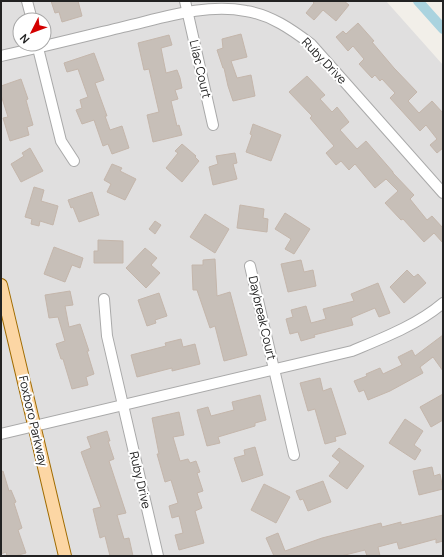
<svg xmlns="http://www.w3.org/2000/svg" width="444" height="557" viewBox="0 0 444 557" font-family="Manrope,sans-serif">
  <rect width="100%" height="100%" fill="#f2efe9"/>
  <path fill="#e0dfdf" fill-rule="evenodd" d="M1 1H386L443 65V556H1ZM20 20H44V44H20Z"/>
  <g fill="none" stroke-linecap="round" stroke-linejoin="round">
    <path stroke="#aad3df" stroke-width="10" d="M418 1 443 29"/>
  </g>
  <g fill="#c7bfb8" stroke="#c4b6ab">
    <path d="M51 1H78L82 16 62 22 59 12 55 13Z"/>
    <path d="M312 1H344L349 5 336 21 323 10 314 20 306 13 314 3Z"/>
    <path d="M358 23 374 41 372 42 394 68 417 92 408 101 419 113 432 101 443 113V148L437 153 430 145 437 139 426 125 420 131 390 98 395 93 382 79 380 81 375 75 372 78 359 64 364 59 353 46 348 51 336 37 343 31 346 34Z"/>
    <path d="M241 34 247 57 231 61 237 78 251 75 255 96 233 101 228 86 224 68H223L217 50 223 48 222 39Z"/>
    <path d="M169 35 172 45 161 48 166 73 177 70 180 78 182 88 175 90 178 99 171 101 177 126 179 125 182 135 153 142 147 115 159 112 149 69 144 70 138 43Z"/>
    <path d="M94 53 104 80 95 83 107 116H105L110 130 122 126 129 148 112 154 108 144 103 146 94 120 82 124 76 110 82 108 80 100 88 97 78 69 67 72 64 63Z"/>
    <path d="M307 76 325 95 320 99 332 112 337 107 349 122 340 130 357 149 366 141 393 172V173L414 195 410 199 427 220 432 216 443 228V243L434 233 424 242 403 219 401 220 385 203 398 191 386 179 375 188 355 164 349 170 341 161 336 165 326 153 334 146 310 118 312 116 289 92Z"/>
    <path d="M21 79 28 99 26 100 33 125 27 127 29 135 10 141 3 118 8 117 1 95V86Z"/>
    <path d="M253 124 281 135 271 161 246 152 252 135 250 134Z"/>
    <path d="M182 144 196 156 195 157 199 161 182 182 166 168 178 153 175 151Z"/>
    <path d="M30 148 43 171 21 182 11 164 24 156 22 153Z"/>
    <path d="M235 153 237 163 233 164 237 179 213 185 209 167 218 164 216 156Z"/>
    <path d="M112 164 122 168 120 171 136 179 125 200 107 192 111 184 104 180Z"/>
    <path d="M34 187 44 190 41 201 58 206 53 225 40 221 39 226 31 224 32 219 25 217Z"/>
    <path d="M92 192 99 215 79 222 73 207 71 208 68 200Z"/>
    <path d="M240 205 264 209 263 218 268 219 267 232 237 228Z"/>
    <path d="M285 213 310 229 294 254 285 249 291 239 275 229Z"/>
    <path d="M205 214 229 229 215 253 190 237Z"/>
    <path d="M155 221 161 225 155 234 149 229Z"/>
    <path d="M98 240 123 241V263H94V251H98Z"/>
    <path d="M54 247 83 258 80 268 72 265 65 282 44 274Z"/>
    <path d="M145 248 157 258 151 265 160 273 146 288 126 268Z"/>
    <path d="M215 259 217 296 230 292 247 355 224 361 215 326 210 328 197 290H193L192 265H203V260Z"/>
    <path d="M301 260 304 272 313 270 316 286 288 292 281 264Z"/>
    <path d="M407 270 414 277 418 274 426 283 404 303 390 287Z"/>
    <path d="M378 283 390 313 379 317 375 308 351 318 353 325 314 335 315 337 301 341 298 332 290 334 286 319 293 317 291 310 306 306 311 323 326 319 323 309 354 301 351 294Z"/>
    <path d="M70 291 73 305 65 306 69 327 80 324 89 351H87L94 374 86 377 88 385 72 389 63 359H61L56 344 65 341 58 317 49 318 45 295Z"/>
    <path d="M159 293 167 316 155 320 156 323 147 326 138 300Z"/>
    <path d="M443 335V371L433 357 420 367 423 373 390 391 368 400 364 390 359 392 354 381 367 376 366 374 380 368 383 374 402 365 398 357 412 350 415 356Z"/>
    <path d="M181 339 183 347 195 344 200 364 172 371V368L137 377 131 355 166 346 165 343Z"/>
    <path d="M320 378 323 391 331 388 346 434 335 437 336 441 325 444 315 409 308 411 300 383Z"/>
    <path d="M443 394V420L431 427 420 407Z"/>
    <path d="M260 395 266 420 255 423V426L218 437 220 443 207 446 197 410 208 407 211 416 234 410 232 402Z"/>
    <path d="M179 412 184 435 173 437 180 461 188 459 190 463 196 461 200 472 197 473 203 491 197 493 202 508 195 511 204 543 179 550 175 535 183 533 179 516 172 518 169 506 178 503 171 480 165 482 157 454H159L152 418Z"/>
    <path d="M405 419 423 431 414 445 421 450 415 460 389 443Z"/>
    <path d="M107 431 110 441H108L114 459 109 461 126 513 117 515 124 539 129 538 133 556H110L105 536 100 538 93 509 101 507 81 452 91 448 87 437Z"/>
    <path d="M255 447 263 475 242 482 234 458 245 455 244 450Z"/>
    <path d="M339 448 364 466 347 489 329 476 340 462 332 456Z"/>
    <path d="M432 467 434 476 440 474 443 489 419 495 413 471Z"/>
    <path d="M3 471 9 491 11 490 16 502 14 503 22 528 18 530 26 553 15 556H7L6 552 1 554V472Z"/>
    <path d="M323 481 331 502 308 511 303 499 300 500 296 491Z"/>
    <path d="M264 484 290 497 276 523 251 510Z"/>
    <path d="M443 515V541L436 543V539L399 549 397 542 378 547 380 556H367L365 550 341 556H274L266 538 278 533 285 551 322 538 381 523 382 527 401 522V525Z"/>
  </g>
  <g fill="none" stroke-linecap="round" stroke-linejoin="round">
    <defs>
      <g id="minor">
        <path d="M27 1 32 20"/>
        <path d="M185 1 213 125"/>
        <path d="M37 44 61 141 74 161"/>
        <path d="M1 56C42 47 82 37 123 27 162 18 206 3 246 11 271 15 291 29 311 44L443 193"/>
        <path d="M250 266 294 455"/>
        <path d="M104 299 107 336 158 556"/>
        <path d="M1 434 352 351C383 338 417 325 443 303"/>
      </g>
      <path id="major" d="M1 285 65 556"/>
    </defs>
    <use href="#minor" stroke="#a9a9a9" stroke-width="12"/>
    <use href="#major" stroke="#a06b00" stroke-width="14"/>
    <use href="#minor" stroke="#fff" stroke-width="10"/>
    <use href="#major" stroke="#fcd6a4" stroke-width="12"/>
  </g>
  <g text-anchor="middle" stroke-width="4" stroke-linejoin="round" paint-order="stroke">
    <g font-size="12" fill="#222" stroke="#fff">
      <text transform="translate(324 61) rotate(46)" y="4">Ruby Drive</text>
      <text transform="translate(200 69) rotate(77)" y="4">Lilac Court</text>
      <text transform="translate(262 318) rotate(77)" y="4">Daybreak Court</text>
      <text transform="translate(33 421) rotate(77)" y="4">Foxboro Parkway</text>
      <text transform="translate(140 480) rotate(77)" y="4">Ruby Drive</text>
    </g>
  </g>
  <rect width="444" height="557" fill="none" stroke="#222222" stroke-width="4"/>
  <g transform="translate(32 32) rotate(228)"><circle r="19" fill="#ffffff" stroke="#a7a7a7"/>
  <path d="M0-3L7 15L0 10L-7 15Z" fill="#d40000"/>
  <text y="-6" font-size="11" font-weight="bold" text-anchor="middle" fill="#222222">N</text>
  </g>
</svg>
